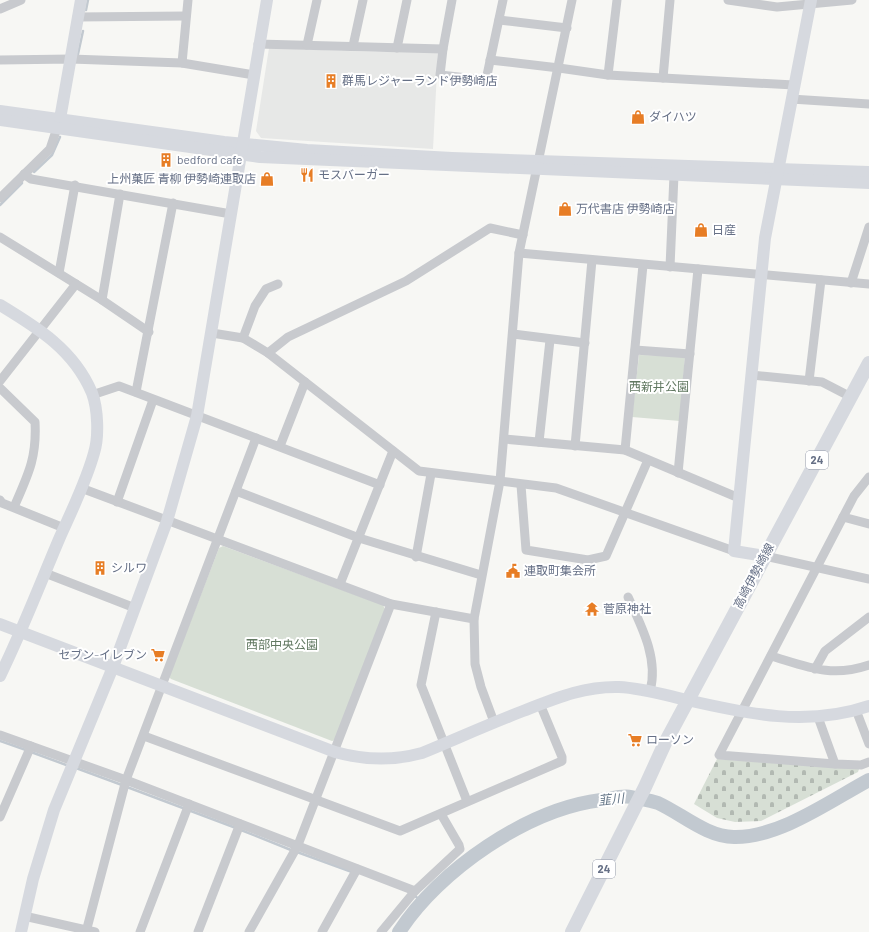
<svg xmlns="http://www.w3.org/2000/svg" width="869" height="932" viewBox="0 0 869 932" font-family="Barlow,'Noto Sans JP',sans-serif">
  <defs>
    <pattern id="cemetery-stones" width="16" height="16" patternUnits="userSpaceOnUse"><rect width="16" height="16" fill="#d7dfd5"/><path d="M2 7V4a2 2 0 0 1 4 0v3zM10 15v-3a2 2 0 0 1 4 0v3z" fill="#b2b9b2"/></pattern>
  </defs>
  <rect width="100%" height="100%" fill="#f7f7f4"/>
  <path fill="#e7e8e7" d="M269 48 374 52H438L433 149 261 138 256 131Z"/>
  <path fill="url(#cemetery-stones)" d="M717 759 859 769 858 772 761 821 735 822 717 818 694 804Z"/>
  <g fill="#d7dfd5">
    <path d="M639 355 685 356 680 421 632 417Z"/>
    <path d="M223 546 383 605 385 609 335 740 332 741 171 679 169 677 219 548Z"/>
  </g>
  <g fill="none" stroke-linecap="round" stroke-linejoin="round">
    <g stroke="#c2c9d0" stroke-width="2.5">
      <path d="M86 10 88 0"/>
      <path d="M78 54 83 31"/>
      <path d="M34 172 52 155 60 137"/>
      <path d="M0 205 22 183"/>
      <path d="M0 741 26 750"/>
      <path d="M31 752 69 766"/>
      <path d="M76 768 122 785"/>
      <path d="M127 787 236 828"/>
      <path d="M241 830 291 850"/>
      <path d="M297 852 352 872"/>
      <path d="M413 895 424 902"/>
    </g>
    <path stroke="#c2c9d0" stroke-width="14" d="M399 932C439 870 528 809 601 800 610 799 622 795 631 797 640 799 650 800 658 803 682 814 707 837 734 837 779 838 830 801 869 780"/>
    <g stroke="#c8cace" stroke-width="9">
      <path d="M452 0 443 49 440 75 486 80 503 0"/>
      <path d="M728 0 777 7 852 0"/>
      <path d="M0 9 21 0"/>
      <path d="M77 17 186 16"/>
      <path d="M499 20 567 28"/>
      <path d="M258 44 443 49"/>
      <path d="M307 45 317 0"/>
      <path d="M353 46 363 0"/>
      <path d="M397 48 407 0"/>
      <path d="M0 60 71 59 182 63 254 75"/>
      <path d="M490 60 559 68 608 75 794 85"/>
      <path d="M182 63 188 0"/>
      <path d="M608 75 617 0"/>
      <path d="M663 78 670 0"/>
      <path d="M791 99 869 104"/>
      <path d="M24 174 31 179 231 214"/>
      <path d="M0 198 50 149 57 128"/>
      <path d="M0 237 102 300 149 332"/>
      <path d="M519 253 869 284"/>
      <path d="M670 267 674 175"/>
      <path d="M59 273 75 185"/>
      <path d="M851 283 869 227"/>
      <path d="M102 300 120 194"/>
      <path d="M212 333 243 338 268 353 419 471 556 488 734 551"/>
      <path d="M513 334 585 343"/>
      <path d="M243 338 255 306 266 289 278 284"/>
      <path d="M635 350 690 354"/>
      <path d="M268 353 288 337 406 281 490 228 523 235"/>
      <path d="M751 375 822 382 851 397"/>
      <path d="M0 381 76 284"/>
      <path d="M809 381 821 280"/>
      <path d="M0 388 35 422C37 458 28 475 14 507"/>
      <path d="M136 392 173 203"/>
      <path d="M92 395 119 386 380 485"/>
      <path d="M504 439 625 450 739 498"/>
      <path d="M539 442 550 340"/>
      <path d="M280 446 305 382"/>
      <path d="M575 446 592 260"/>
      <path d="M625 450 643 265"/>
      <path d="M678 473 698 269"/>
      <path d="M869 477 854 496 719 755 835 764 861 765 869 762"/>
      <path d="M521 485 526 550 588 560 606 556 648 460"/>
      <path d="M81 488 391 604 474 619"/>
      <path d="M236 491 359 538 481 575"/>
      <path d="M0 500 2 503 64 528"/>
      <path d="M117 502 153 400"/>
      <path d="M843 517 869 524"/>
      <path d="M765 556 869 579"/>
      <path d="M416 557 431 474"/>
      <path d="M45 573 135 608"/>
      <path d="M340 584 393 451"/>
      <path d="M628 597C641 625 659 659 650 691"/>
      <path d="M436 612 421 685 467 801"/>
      <path d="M771 656C808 667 831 678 869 665"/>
      <path d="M815 669 825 651 869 617"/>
      <path d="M856 710 869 744"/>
      <path d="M818 717 835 764"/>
      <path d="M494 722 481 687 475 664 474 619 500 481 519 253 572 0"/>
      <path d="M0 735 126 780 415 891"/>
      <path d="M144 736 400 831 562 761V757L540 704"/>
      <path d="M0 817 31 746"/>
      <path d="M24 916 95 932"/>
      <path d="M86 932 126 780 256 438"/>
      <path d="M140 932 189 804"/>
      <path d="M198 932 240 824"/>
      <path d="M249 932 298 845 391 604"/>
      <path d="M322 932 357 869"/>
      <path d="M381 932 415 891 460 849 459 845 441 814"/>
    </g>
    <g stroke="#d6d9df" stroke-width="12">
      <path d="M0 111 224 142 307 150 452 158 869 172"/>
      <path d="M60 119 81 0"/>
      <path d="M0 120 260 157 869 183"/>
      <path d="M0 305C38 328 74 350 92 393 98 409 99 437 94 453 86 482 72 510 60 537 40 584 22 631 0 676"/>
      <path d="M765 556 734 551 765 238 811 0"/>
      <path d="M0 624 335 752C364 760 393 761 422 753 456 739 489 724 523 711 554 699 584 686 619 687 642 688 665 695 687 700 748 714 808 727 869 706"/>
      <path d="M21 932 33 879 54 810 113 667 167 521 197 416 267 0"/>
    </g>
    <path stroke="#d6d9df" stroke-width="14" d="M572 932 645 787 665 743 869 363"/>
  </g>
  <defs>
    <symbol id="building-bare" viewBox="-9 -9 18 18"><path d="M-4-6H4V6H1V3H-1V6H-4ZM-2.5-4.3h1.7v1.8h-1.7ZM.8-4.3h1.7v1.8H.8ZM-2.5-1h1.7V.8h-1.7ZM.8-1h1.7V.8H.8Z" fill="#e77d25" stroke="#fff" stroke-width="2.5" paint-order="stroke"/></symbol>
    <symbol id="shop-bare" viewBox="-9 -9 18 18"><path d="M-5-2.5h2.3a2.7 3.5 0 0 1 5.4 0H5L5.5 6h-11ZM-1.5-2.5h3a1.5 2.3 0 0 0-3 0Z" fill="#e77d25" stroke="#fff" stroke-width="2.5" paint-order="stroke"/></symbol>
    <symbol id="restaurant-bare" viewBox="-9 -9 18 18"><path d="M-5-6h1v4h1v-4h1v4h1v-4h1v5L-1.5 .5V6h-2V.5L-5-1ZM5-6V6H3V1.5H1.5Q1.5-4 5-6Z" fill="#e77d25" stroke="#fff" stroke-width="2.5" paint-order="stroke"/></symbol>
    <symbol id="civic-bare" viewBox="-9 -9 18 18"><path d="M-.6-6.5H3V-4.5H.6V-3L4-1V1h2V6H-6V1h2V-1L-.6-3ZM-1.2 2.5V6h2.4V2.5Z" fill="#e77d25" stroke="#fff" stroke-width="2.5" paint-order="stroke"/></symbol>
    <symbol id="temple-bare" viewBox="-9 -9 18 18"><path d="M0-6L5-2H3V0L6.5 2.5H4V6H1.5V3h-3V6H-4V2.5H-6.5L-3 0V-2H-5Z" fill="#e77d25" stroke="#fff" stroke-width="2.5" paint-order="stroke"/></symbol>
    <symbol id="supermarket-bare" viewBox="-9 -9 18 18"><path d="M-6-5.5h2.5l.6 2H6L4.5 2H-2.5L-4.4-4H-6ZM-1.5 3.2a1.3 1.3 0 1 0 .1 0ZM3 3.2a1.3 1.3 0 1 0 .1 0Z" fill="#e77d25" stroke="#fff" stroke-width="2.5" paint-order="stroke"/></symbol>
  </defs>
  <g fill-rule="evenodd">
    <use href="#building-bare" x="321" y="71" width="20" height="20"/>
    <use href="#shop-bare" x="628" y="107" width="20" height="20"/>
    <use href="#building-bare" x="156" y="150" width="20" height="20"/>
    <use href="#restaurant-bare" x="297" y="165" width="20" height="20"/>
    <use href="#shop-bare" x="257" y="169" width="20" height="20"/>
    <use href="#shop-bare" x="555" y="199" width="20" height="20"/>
    <use href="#shop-bare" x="691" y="220" width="20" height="20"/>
    <use href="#building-bare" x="90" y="558" width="20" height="20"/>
    <use href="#civic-bare" x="503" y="561" width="20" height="20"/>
    <use href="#temple-bare" x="582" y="599" width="20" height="20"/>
    <use href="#supermarket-bare" x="148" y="645" width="20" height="20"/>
    <use href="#supermarket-bare" x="625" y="730" width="20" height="20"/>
  </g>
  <g text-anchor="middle" stroke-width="4" stroke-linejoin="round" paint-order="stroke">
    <g fill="#fff" stroke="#949baa" stroke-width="1">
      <rect x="806" y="451" width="22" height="18" rx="3"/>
      <rect x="593" y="860" width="22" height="18" rx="3"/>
    </g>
    <g font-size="11" font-weight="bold" fill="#667086">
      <text x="817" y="464">24</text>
      <text x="604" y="873">24</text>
    </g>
    <g font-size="12" fill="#667086" stroke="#fff" text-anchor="start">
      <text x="342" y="85">群馬レジャーランド伊勢崎店</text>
      <text x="649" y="121">ダイハツ</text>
      <text x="177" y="164">bedford cafe</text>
      <text x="318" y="179">モスバーガー</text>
      <text x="256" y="183" text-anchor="end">上州菓匠 青柳 伊勢崎連取店</text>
      <text x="576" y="213">万代書店 伊勢崎店</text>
      <text x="712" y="234">日産</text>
      <text x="111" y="572">シルワ</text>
      <text x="524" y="575">連取町集会所</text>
      <text x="603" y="613">菅原神社</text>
      <text x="147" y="659" text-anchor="end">セブン-イレブン</text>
      <text x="646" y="744">ローソン</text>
    </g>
    <g font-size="12" fill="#617861" stroke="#fff">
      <text x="659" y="391">西新井公園</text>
      <text x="282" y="649">西部中央公園</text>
    </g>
    <g font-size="12" fill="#667086" stroke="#fff">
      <text transform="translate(754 576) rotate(-62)" y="4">高崎伊勢崎線</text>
    </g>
    <g font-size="13" font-style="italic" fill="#677889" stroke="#fff">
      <text transform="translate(611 799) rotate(-6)" y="5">韮川</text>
    </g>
  </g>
</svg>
